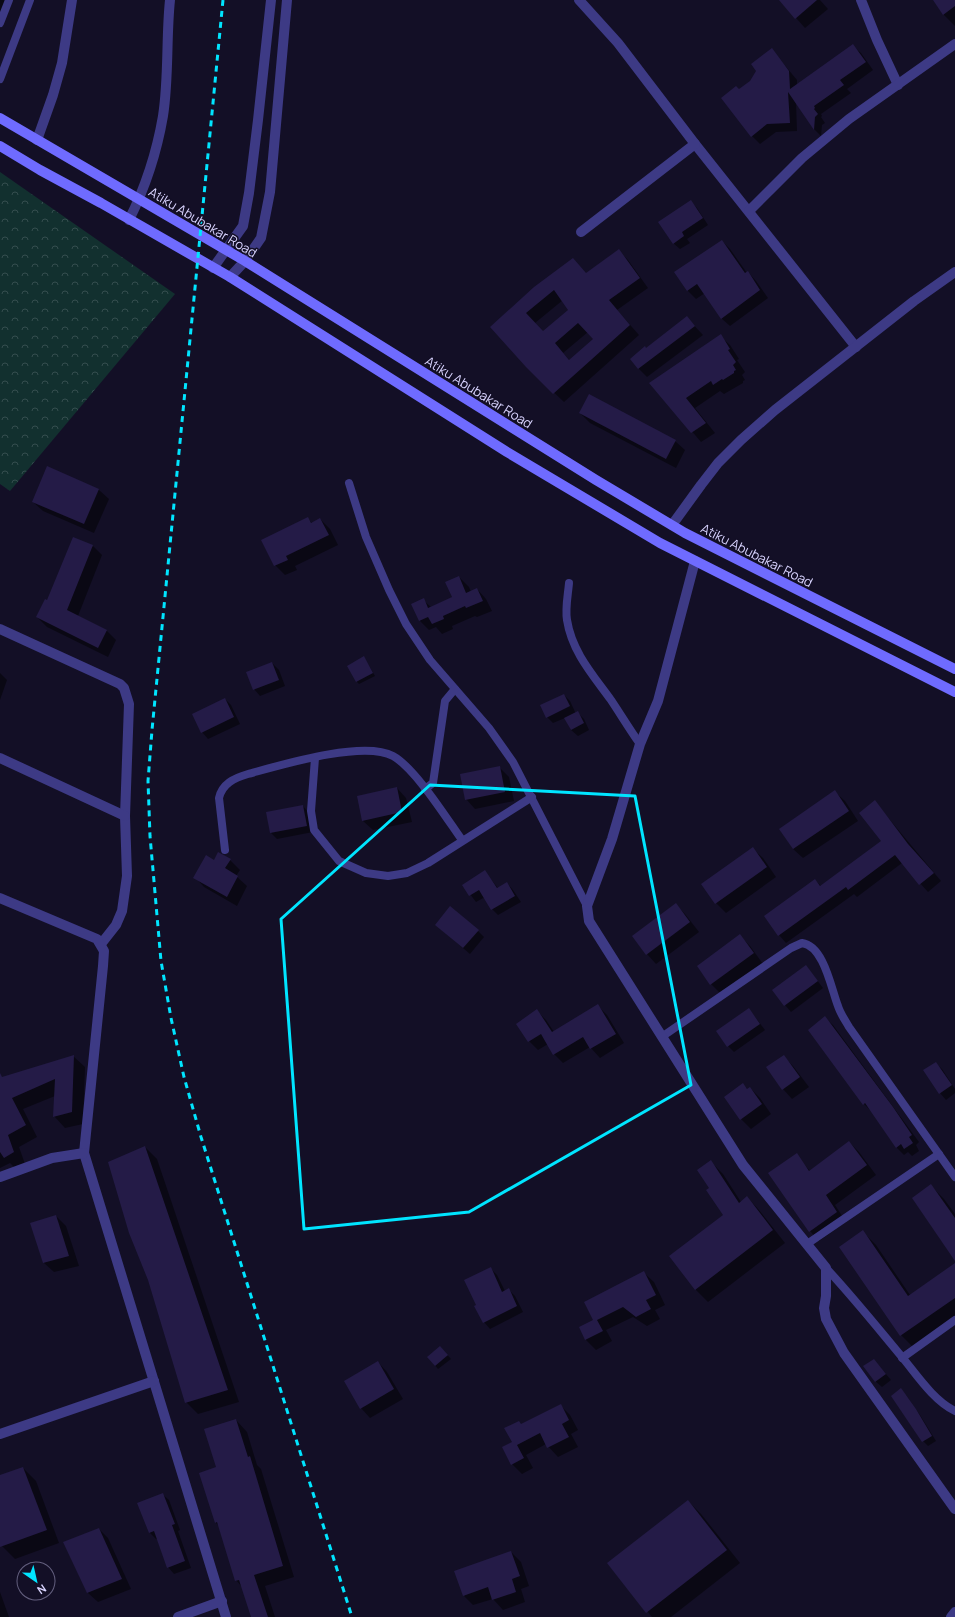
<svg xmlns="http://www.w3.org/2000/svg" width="955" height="1617" viewBox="0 0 955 1617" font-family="Manrope,sans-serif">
  <defs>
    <pattern id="forest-crowns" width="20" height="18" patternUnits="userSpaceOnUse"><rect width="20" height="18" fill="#12302f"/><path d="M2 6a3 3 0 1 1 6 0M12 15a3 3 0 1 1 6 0" fill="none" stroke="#344d4e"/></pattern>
  </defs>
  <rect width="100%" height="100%" fill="#130f26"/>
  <path fill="url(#forest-crowns)" d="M0 172 175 294 10 491 0 484Z"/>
  <g fill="#0007" fill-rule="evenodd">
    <path d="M0 0H10L0 28Z"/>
    <path d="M780 0H820L828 9 805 28Z"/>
    <path d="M934 0H955V26L943 14Z"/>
    <path d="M853 46 861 53 873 70 847 89 851 93 821 114 822 116 821 117 825 123 822 125 821 136 814 129 796 102 797 131 776 132 760 144 752 136 739 90 750 82 772 50 797 80V85Z"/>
    <path d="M691 202 697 208 708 225 687 239 690 243 680 249 673 243Z"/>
    <path d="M722 241 730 249 747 273 748 272 756 281 768 298 730 326 721 318 705 293 696 299 688 291 676 273Z"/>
    <path d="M618 250 628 260 648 288 617 310 639 335 564 402 526 366 492 327 535 288 586 274ZM563 300 570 310 543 332 535 323ZM588 332 594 339 570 361 563 353Z"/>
    <path d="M687 318 703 335 647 377 638 368 646 349Z"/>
    <path d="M720 336 730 345 739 359 737 360 745 372 742 375 745 380 743 381V383L724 394 720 391 695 408 715 433 701 442 651 383Z"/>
    <path d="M580 413 675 441 685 450 676 468 590 423Z"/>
    <path d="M48 468 99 490 109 499 94 533 43 511 33 502Z"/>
    <path d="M307 518 312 523 320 519 330 529 338 545 295 566 297 570 285 575 275 565Z"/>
    <path d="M93 546 102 555 78 616 107 631 116 640 108 657 47 627 37 617 47 601Z"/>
    <path d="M459 577 469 587 471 592 477 589 486 599 492 611 477 617 475 616 452 626 453 629 442 634 436 627 429 630 420 621 423 600 431 607 453 597Z"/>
    <path d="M364 657 375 676 359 684 356 681Z"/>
    <path d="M272 663 279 670 285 686 260 696 254 689Z"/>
    <path d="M0 673 7 680 0 700Z"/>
    <path d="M564 695 570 701 576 714 578 713 584 719 589 730 578 736 571 730 565 718 553 723 547 717Z"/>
    <path d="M225 699 231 705 240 724 208 739 202 732Z"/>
    <path d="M499 767 509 777 514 801 475 809 466 799Z"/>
    <path d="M397 788 406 798 412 822 373 830 363 821Z"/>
    <path d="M835 792 845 801 858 821 803 858 793 849Z"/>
    <path d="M875 802 941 881 928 892 902 863 857 897 854 894 786 943 779 935 815 880 821 886 882 841Z"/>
    <path d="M303 806 309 813 313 832 277 839 271 833Z"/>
    <path d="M753 849 763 858 776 877 726 913 716 903 703 885Z"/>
    <path d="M230 860 240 870 236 876 247 886 237 906 204 887 195 877 214 861Z"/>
    <path d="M484 871 498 888 507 883 513 890 521 902 498 915 492 909 485 897 476 902 463 885Z"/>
    <path d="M676 905 685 914 699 932 656 964 647 954Z"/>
    <path d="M443 931H478L484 937 470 954Z"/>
    <path d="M740 936 750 946 763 964 721 994 711 984 698 967Z"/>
    <path d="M806 966 823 988 791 1012 785 1005Z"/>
    <path d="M598 1006 607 1015 624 1043 600 1058 590 1047 563 1063 554 1054 548 1044 538 1050 529 1041 517 1024 537 1011 546 1020 554 1032Z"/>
    <path d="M749 1009 765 1030 734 1052 728 1046Z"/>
    <path d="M825 1018 833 1025 919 1142 916 1145 919 1151 912 1156 908 1152 904 1155 896 1147 872 1112 864 1104Z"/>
    <path d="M73 1056 85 1067 83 1124 65 1128 54 1116 55 1096 23 1109 37 1137 19 1147 25 1164 16 1169 10 1163 0 1168V1079Z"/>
    <path d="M783 1056 793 1066 809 1087 792 1099 783 1089Z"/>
    <path d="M935 1063 942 1069 955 1089V1093L946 1100 940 1093Z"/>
    <path d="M743 1084 748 1090 750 1088 760 1098 771 1114 751 1129 741 1119Z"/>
    <path d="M849 1142 859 1152 876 1175 835 1205 846 1222 819 1241 810 1231 796 1155 810 1171Z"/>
    <path d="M145 1147 157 1159 239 1402 198 1414 186 1402Z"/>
    <path d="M711 1162 723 1174 741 1202 747 1197 759 1210 785 1243 708 1302 696 1290 670 1256 724 1215 710 1188Z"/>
    <path d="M931 1186 944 1199 955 1214V1259Z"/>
    <path d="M56 1216 66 1226 79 1266 54 1272 44 1263Z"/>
    <path d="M863 1232 876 1245 910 1295 955 1264V1320L914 1348 901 1335 840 1247Z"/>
    <path d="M490 1268 497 1275 505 1291 508 1289 515 1296 523 1312 490 1329 484 1322 477 1305Z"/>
    <path d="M644 1273 654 1282 665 1305 655 1310 660 1319 647 1326 633 1317 606 1330 612 1341 596 1350 586 1340 580 1328 594 1321Z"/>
    <path d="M443 1350 451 1359 438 1369 428 1357Z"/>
    <path d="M874 1360 891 1380 882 1387 875 1381Z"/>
    <path d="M378 1362 387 1372 403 1399 370 1418 361 1408Z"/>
    <path d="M906 1395 920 1415 936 1441 928 1446 923 1441Z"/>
    <path d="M560 1405 570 1415 578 1430 571 1434 578 1447 558 1457 546 1444 526 1455 533 1468 522 1474 512 1464 513 1442 522 1425Z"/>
    <path d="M236 1420 247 1432 257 1465 261 1469 294 1577 265 1586 275 1617H252L242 1587 236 1580 219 1526 215 1522 217 1468Z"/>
    <path d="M23 1468 36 1481 59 1543 15 1559 2 1546 0 1540V1476Z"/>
    <path d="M162 1494 169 1500 180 1530 178 1531 191 1568 174 1574 168 1567 158 1539H156L150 1533Z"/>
    <path d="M688 1501 701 1514 740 1563 671 1617H652L608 1563Z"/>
    <path d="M99 1529 108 1538 131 1589 98 1602 88 1593 65 1542Z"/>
    <path d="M511 1552 521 1562 529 1586 521 1589 525 1602 503 1610 493 1599 473 1605 464 1596Z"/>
    <path d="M0 1592 9 1617H0Z"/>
  </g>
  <g fill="#241b47" fill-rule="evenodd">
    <path d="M779 0H817L795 19Z"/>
    <path d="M933 0H955V6L943 15Z"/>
    <path d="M853 44 866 62 840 80 844 85 814 106 815 108 814 109 818 114 815 117 814 130 788 92 790 123 767 124 751 137 721 98 736 86 739 89 750 81 756 71 751 64 772 48 789 71 790 89Z"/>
    <path d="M691 200 703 218 682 232 684 236 673 244 658 222Z"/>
    <path d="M722 240 745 273 748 271 760 290 721 319 697 284 687 291 674 272Z"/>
    <path d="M619 249 640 278 609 300 630 325 553 394 526 367 490 327 534 287 573 258 586 273ZM554 290 568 310 543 331 526 313ZM578 323 593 339 569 360 555 343Z"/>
    <path d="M687 316 695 326 638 369 630 359 645 346 646 348Z"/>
    <path d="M721 334 730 349 728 350 736 362 733 365 736 370 734 371V373L723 380 722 379 713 385 711 381 686 398 706 423 691 433 649 383Z"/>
    <path d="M589 394 676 440 666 459 579 413Z"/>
    <path d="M47 466 99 489 84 524 32 502Z"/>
    <path d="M308 517 311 523 320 518 329 535 286 556 288 560 274 566 261 540Z"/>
    <path d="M73 537 93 545 67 610 107 630 98 648 36 617 45 599 47 600Z"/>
    <path d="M459 576 466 593 477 588 483 601 466 608 465 606 443 616 444 619 432 624 428 617 419 621 411 604 424 598 428 608 452 597 445 582Z"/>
    <path d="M364 656 373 673 356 682 347 666Z"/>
    <path d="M272 662 279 680 253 690 246 672Z"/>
    <path d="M564 694 570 706 546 718 540 705Z"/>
    <path d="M225 698 234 717 201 733 192 714Z"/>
    <path d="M578 711 584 723 571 730 564 718Z"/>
    <path d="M500 766 505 792 465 800 460 774Z"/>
    <path d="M397 787 402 812 362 821 357 796Z"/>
    <path d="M835 790 849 811 793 849 779 829Z"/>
    <path d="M875 800 908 844 934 873 919 885 895 855 848 890 846 887 778 936 764 916 815 879 820 886 881 841 859 813Z"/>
    <path d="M303 805 307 826 270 833 266 812Z"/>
    <path d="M753 847 767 867 715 904 701 884Z"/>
    <path d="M218 852 231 859 225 868 238 876 227 897 193 878 206 855 214 860Z"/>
    <path d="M485 870 497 888 507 882 515 896 491 910 479 890 469 896 462 885Z"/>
    <path d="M676 903 690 922 646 955 632 936Z"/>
    <path d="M450 906 479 930 463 948 435 925Z"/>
    <path d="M740 934 754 953 710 985 697 966Z"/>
    <path d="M806 965 818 981 784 1006 772 990Z"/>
    <path d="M598 1004 616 1034 590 1049 583 1037 553 1055 541 1034 528 1042 516 1024 537 1009 552 1032Z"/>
    <path d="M749 1008 760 1024 727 1047 716 1031Z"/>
    <path d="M825 1016 893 1107 912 1135 909 1137 913 1143 904 1149 901 1144 896 1148 865 1103 863 1105 808 1030Z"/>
    <path d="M74 1055 72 1112 53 1117 55 1079 12 1098 26 1125 8 1135 14 1152 4 1158 0 1152V1073L2 1077Z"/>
    <path d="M784 1055 800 1077 782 1090 766 1067Z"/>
    <path d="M936 1062 952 1085 939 1094 923 1070Z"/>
    <path d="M743 1083 747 1089 750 1087 762 1104 740 1120 724 1097Z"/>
    <path d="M849 1141 867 1165 826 1195 837 1212 809 1232 768 1173 797 1153 809 1171Z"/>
    <path d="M145 1146 228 1390 185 1403 148 1280 129 1233 108 1162Z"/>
    <path d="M711 1160 739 1203 747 1196 773 1230 695 1290 669 1256 723 1215 706 1190 709 1188 697 1170Z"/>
    <path d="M931 1184 955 1218V1261L912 1198Z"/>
    <path d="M56 1215 69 1256 43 1263 30 1223Z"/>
    <path d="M863 1230 908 1296 955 1263V1298L900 1336 839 1247Z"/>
    <path d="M491 1267 502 1292 509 1288 517 1306 483 1323 474 1306 476 1305 464 1280Z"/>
    <path d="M644 1271 656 1295 646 1300 651 1309 636 1317 623 1307 597 1320 603 1331 585 1340 579 1327 593 1320 584 1302Z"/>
    <path d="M440 1346 448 1355 435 1366 427 1357Z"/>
    <path d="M874 1359 886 1374 875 1382 863 1366Z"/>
    <path d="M378 1361 394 1389 360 1409 344 1381Z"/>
    <path d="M901 1388 916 1409 932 1436 922 1442 891 1396Z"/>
    <path d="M561 1404 569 1420 562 1424 569 1437 547 1448 540 1433 517 1445 524 1458 511 1465 502 1447 512 1442 504 1428 519 1421 521 1424Z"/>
    <path d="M236 1419 248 1457 250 1456 283 1566 254 1575 268 1617H251L239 1580 235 1581 217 1522 215 1523 199 1473 216 1467 204 1429Z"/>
    <path d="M23 1467 47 1530 0 1547V1475Z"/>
    <path d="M163 1493 175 1524 172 1525 185 1561 167 1568 154 1531 149 1533 137 1503Z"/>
    <path d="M688 1500 727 1550 646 1613 607 1563Z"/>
    <path d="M99 1528 122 1579 87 1593 63 1542Z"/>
    <path d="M511 1551 520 1576 512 1579 516 1592 492 1600 488 1587 463 1596 454 1571Z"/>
  </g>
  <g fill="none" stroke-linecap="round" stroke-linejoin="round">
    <g stroke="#3d3a85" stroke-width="8">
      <path d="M0 23 9 0"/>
      <path d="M0 79 30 0"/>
      <path d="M349 483 366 537 389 590 406 624 430 660 489 728 513 762 587 906"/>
      <path d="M569 583C568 595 565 608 567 620 572 652 593 675 611 700 621 715 630 730 640 744"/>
      <path d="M315 758 311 811 314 830 339 861 366 873 388 876 407 873 428 863 532 797"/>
      <path d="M425 789 433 783 445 701 455 689"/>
      <path d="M225 850 219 798C222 784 234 778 248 774 281 765 363 740 393 756 415 768 447 819 462 840"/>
      <path d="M663 1036 791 948 802 943C824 946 831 988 838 1006 840 1013 845 1020 849 1027L955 1177"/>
      <path d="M807 1244 939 1154"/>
      <path d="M826 1268C853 1297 877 1327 902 1357 917 1375 933 1400 955 1411"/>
      <path d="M902 1358 955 1320"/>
    </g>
    <g stroke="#3d3a85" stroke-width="10">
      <path d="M579 0 618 43 695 144 856 347"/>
      <path d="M861 0 877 40 898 85"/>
      <path d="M37 140 53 95 62 63 72 0"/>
      <path d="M749 211 802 158 849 119 955 44"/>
      <path d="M129 220C145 188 157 151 163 116 169 78 166 38 170 0"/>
      <path d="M581 232 695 144"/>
      <path d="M213 268 243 226 249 193 258 120 271 0"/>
      <path d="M230 277 245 261 261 238 270 192 287 0"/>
      <path d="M672 525 701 485 718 463 741 440 775 410 914 301 955 272"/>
      <path d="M695 561 658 701 640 744 612 839 587 906 589 921 743 1165 826 1268V1296L824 1308 826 1319 844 1353 955 1509"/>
      <path d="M0 629 120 684 124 688 129 704 125 816 127 876 122 911 116 925 101 944"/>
      <path d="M0 758 125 816"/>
      <path d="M0 898 97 939 104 951 103 966 84 1153 226 1617"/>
      <path d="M0 1177 52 1158 84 1153"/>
      <path d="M0 1434 154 1381"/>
      <path d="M178 1617 222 1601"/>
      <path d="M951 1617 955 1612"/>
    </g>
    <g stroke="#6f6bff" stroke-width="10">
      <path d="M0 118 245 261 596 480 685 533 955 669"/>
      <path d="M0 146 40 170 101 203 230 277 507 452 660 543 955 692"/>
    </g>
    <path stroke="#00e5ff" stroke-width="3" stroke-dasharray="6 5" stroke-linecap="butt" d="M223 0 152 730 148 781 150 836 161 961 171 1018 184 1077 201 1137 352 1617"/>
  </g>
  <path fill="none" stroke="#00e5ff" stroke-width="3" stroke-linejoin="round" d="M430 785 635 796 691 1085 469 1212 304 1229 281 919Z"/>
  <g text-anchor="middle" stroke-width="3" stroke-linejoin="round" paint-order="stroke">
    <g font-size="13" fill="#d9d4ff" stroke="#130f26">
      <text transform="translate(203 222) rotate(31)" y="5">Atiku Abubakar Road</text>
      <text transform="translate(479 392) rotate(32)" y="5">Atiku Abubakar Road</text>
      <text transform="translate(757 555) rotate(27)" y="5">Atiku Abubakar Road</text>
    </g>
  </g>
  <g transform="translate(36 1581) rotate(146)"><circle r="19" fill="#130f26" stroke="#625e7d"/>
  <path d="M0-3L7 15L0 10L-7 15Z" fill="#00e5ff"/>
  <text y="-6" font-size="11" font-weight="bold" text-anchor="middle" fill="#d9d4ff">N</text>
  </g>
</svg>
